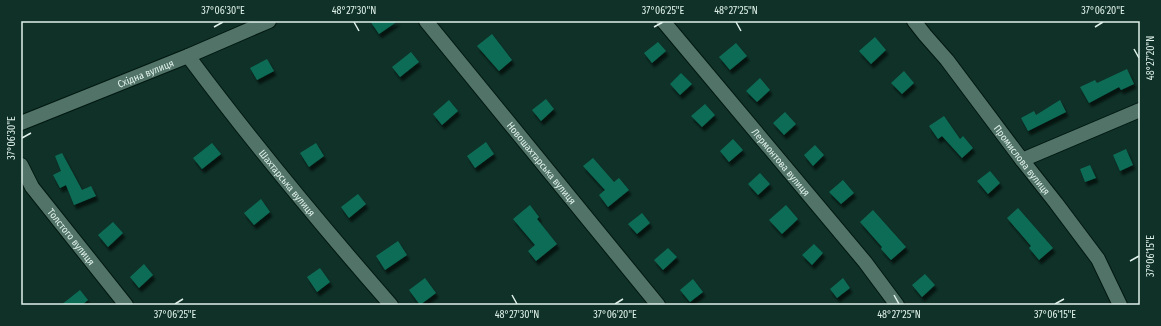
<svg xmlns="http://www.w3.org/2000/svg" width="1161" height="326" viewBox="0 0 1161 326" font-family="'Fira Sans Condensed',sans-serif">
  <defs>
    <filter id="shadow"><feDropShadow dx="2.5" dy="4.5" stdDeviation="1" flood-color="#0009"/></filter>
  </defs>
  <rect width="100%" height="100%" fill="#0f3127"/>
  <g fill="#0d6c56" filter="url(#shadow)">
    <path d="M370 21H398L379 34Z"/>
    <path d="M492 34 512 60 499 71 477 46Z"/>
    <path d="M875 37 886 50 871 64 859 51Z"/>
    <path d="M658 42 666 51 652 63 644 53Z"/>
    <path d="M736 43 747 56 730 70 719 57Z"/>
    <path d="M411 52 419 62 400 77 392 67Z"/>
    <path d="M267 59 274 71 257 80 250 68Z"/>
    <path d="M1127 69 1134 84 1121 90 1119 87 1089 103 1080 87 1095 80 1097 83Z"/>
    <path d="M904 71 914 83 902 94 891 83Z"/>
    <path d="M681 73 692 84 680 95 670 84Z"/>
    <path d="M760 78 770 90 757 102 746 91Z"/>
    <path d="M546 99 554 109 541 121 532 110Z"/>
    <path d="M449 100 458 111 442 125 433 114Z"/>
    <path d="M1060 100 1066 112 1028 131 1021 118 1034 111 1036 115Z"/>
    <path d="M705 104 715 115 702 127 691 116Z"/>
    <path d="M785 112 796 124 784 135 773 123Z"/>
    <path d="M944 116 960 139 963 136 973 148 962 158 942 136 938 139 929 126Z"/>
    <path d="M733 139 743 150 729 162 720 151Z"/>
    <path d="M486 142 494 154 475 168 467 156Z"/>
    <path d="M212 143 221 154 202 169 193 158Z"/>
    <path d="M316 143 324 156 309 167 300 153Z"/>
    <path d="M815 145 824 155 813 166 804 155Z"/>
    <path d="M1126 149 1133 165 1120 171 1113 155Z"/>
    <path d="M62 153 82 190 91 186 96 196 74 205 66 185 60 188 53 175 61 171 55 156Z"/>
    <path d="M593 158 614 182 619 178 629 190 608 207 599 195 605 190 583 166Z"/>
    <path d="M1090 165 1096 178 1085 182 1080 169Z"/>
    <path d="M990 171 1000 183 988 194 977 181Z"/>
    <path d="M760 173 770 184 758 195 748 184Z"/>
    <path d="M843 180 854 193 841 204 829 192Z"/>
    <path d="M358 194 366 204 349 218 341 207Z"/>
    <path d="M261 199 270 212 254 225 244 213Z"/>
    <path d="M530 205 539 217 537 219 557 244 536 261 528 251 535 245 513 219Z"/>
    <path d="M786 205 798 219 782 234 769 220Z"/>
    <path d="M1018 208 1053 248 1039 260 1029 248 1031 246 1007 218Z"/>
    <path d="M873 210 906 247 891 260 881 249 882 247 860 222Z"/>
    <path d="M642 213 650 223 637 234 628 224Z"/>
    <path d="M113 222 123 233 108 247 98 235Z"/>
    <path d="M398 241 407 255 385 270 376 256Z"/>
    <path d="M814 244 823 253 812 265 802 255Z"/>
    <path d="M668 248 677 257 663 270 654 260Z"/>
    <path d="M144 264 153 275 139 288 130 277Z"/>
    <path d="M320 268 330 282 317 292 307 277Z"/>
    <path d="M925 274 935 285 922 297 912 285Z"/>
    <path d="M425 278 436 293 420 305 409 290Z"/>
    <path d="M843 278 850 288 837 298 830 289Z"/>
    <path d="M693 279 703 292 690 302 680 290Z"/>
    <path d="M80 290 88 300 82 305H61Z"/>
  </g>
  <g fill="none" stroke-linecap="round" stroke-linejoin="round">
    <defs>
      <g id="street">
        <path id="s1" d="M426 21 658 305"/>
        <path id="s2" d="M663 21 865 262 897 305"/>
        <path id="s3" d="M914 21 925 35 947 60 1022 160 1056 203 1098 259 1120 305"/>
        <path id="s4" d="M188 56C252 142 321 225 391 305"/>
        <path id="s5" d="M21 123 188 56 269 21"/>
        <path d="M1022 160 1140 110"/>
        <path id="s6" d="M21 165 32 187 126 305"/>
      </g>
    </defs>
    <use href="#street" stroke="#011710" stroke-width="16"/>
    <use href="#street" stroke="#517368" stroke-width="14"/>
  </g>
  <path fill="none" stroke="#dff1ea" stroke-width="1.5" d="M354 22 359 31M736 22 741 31M214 27 223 22M654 27 663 22M1095 27 1103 22M1134 49 1139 58M22 138 31 133M1130 261 1139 256M512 295 517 304M894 295 899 304M175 304 183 299M615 304 623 299M1055 304 1064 299"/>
  <g text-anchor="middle" stroke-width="4" stroke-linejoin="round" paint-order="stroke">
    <g font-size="10" fill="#dff1ea" stroke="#0f3127">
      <text dy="4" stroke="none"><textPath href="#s5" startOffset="134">Східна вулиця</textPath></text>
      <text dy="4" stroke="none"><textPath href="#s3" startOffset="176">Промислова вулиця</textPath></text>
      <text dy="4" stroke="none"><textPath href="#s2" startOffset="184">Лермонтова вулиця</textPath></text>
      <text dy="4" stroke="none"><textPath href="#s1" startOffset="183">Новошахтарська вулиця</textPath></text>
      <text dy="4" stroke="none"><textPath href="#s4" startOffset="161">Шахтарська вулиця</textPath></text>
      <text dy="4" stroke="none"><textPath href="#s6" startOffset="88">Толстого вулиця</textPath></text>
    </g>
  </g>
  <rect width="1161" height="326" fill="none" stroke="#0f3127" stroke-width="44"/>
  <rect x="22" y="22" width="1117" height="282" fill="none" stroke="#dff1ea" stroke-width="1.5"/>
  <g font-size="10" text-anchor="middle" fill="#dff1ea">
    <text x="223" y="14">37°06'30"E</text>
    <text x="354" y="14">48°27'30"N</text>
    <text x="663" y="14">37°06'25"E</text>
    <text x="736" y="14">48°27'25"N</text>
    <text x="1103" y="14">37°06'20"E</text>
    <text transform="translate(1150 58) rotate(-90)" y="4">48°27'20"N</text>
    <text transform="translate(11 138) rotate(-90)" y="4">37°06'30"E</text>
    <text transform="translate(1150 256) rotate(-90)" y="4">37°06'15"E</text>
    <text x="175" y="318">37°06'25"E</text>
    <text x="517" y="318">48°27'30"N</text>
    <text x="615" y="318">37°06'20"E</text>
    <text x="899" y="318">48°27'25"N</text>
    <text x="1055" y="318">37°06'15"E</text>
  </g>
</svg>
